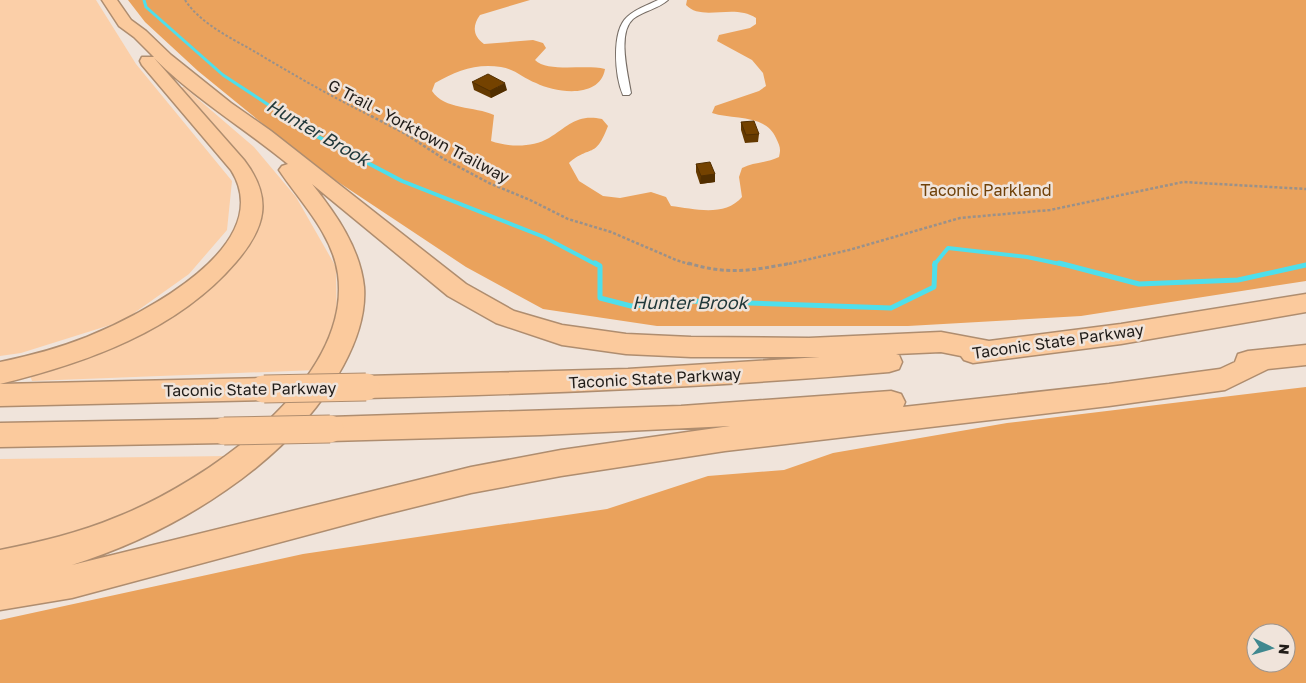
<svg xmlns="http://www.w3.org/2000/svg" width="1306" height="683" viewBox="0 0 1306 683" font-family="'Golos Text',sans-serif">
  <rect width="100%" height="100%" fill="#f0e4db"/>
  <g fill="#fbcfa8">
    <path d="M0 0H96L136 64 232 181 227 230 189 274 123 321 21 353 0 356Z"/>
    <path d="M184 87 254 147 296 197 336 267 337 333 317 370 32 381 30 375 233 260 257 188 177 88Z"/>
    <path d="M228 456 142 511 0 557V459Z"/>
  </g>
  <g fill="#eaa25c" fill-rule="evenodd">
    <path d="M128 0H530L480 15C472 26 473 36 484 44L533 40 543 43 546 48 535 60C548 73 585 64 605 69 600 99 556 93 536 83 523 78 515 69 501 67 476 63 456 71 435 83L432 91C444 110 475 106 494 115L491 141C508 147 532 148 549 138 569 126 576 114 602 119L608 126C595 160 591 144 569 163L579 181 603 196 620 198 651 192 666 197 671 206C695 209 725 217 742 197L739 177 742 168C754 162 767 163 779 157 781 149 780 146 776 138 766 114 734 120 712 113L715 106 759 91 766 86 763 73 752 60 717 41 719 35 750 28 756 24V18C734 3 702 22 686 5L687 0H1306V281L1081 316 908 326H657L543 309 466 267 317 168 198 71 145 22Z"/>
    <path d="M1306 387V683H0V620L303 554 607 509 708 476 784 470 833 453 1007 423ZM1256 633H1286V663H1256Z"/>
  </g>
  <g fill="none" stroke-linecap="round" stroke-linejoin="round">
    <path stroke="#4edfeb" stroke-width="3" d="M144 0 146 7 223 75 287 117"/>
    <g stroke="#4edfeb" stroke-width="4">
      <path d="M285 116 307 131 402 181 544 237 597 265"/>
      <path d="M934 265 948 248 1027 257 1065 265"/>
    </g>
    <g stroke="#4edfeb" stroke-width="5">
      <path d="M595 263 600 266V298L631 306 691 301 891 308 934 287 935 263"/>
      <path d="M1059 263 1139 284 1238 280 1306 265"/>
    </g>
    <defs>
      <path id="street" d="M658 0H668C658 9 643 11 633 19 617 33 628 74 631 93L629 95H623C615 77 611 31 627 17 635 9 648 5 658 0Z"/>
      <g id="highway">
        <path d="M102 0H117L131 20 146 31 171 55 231 103 271 131 466 284 514 311 562 325 626 334 691 337 809 338 941 332 989 341 1121 324 1306 294V312L1121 344 973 363 964 360 961 356 941 352 896 354 899 355 902 362 899 369 889 372C715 387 541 394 366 398L356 395 352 387 356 379 366 376 628 369 820 357H691L626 354 562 345 496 323 448 296 312 184C336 214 360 248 364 287 366 315 356 342 343 366 291 463 174 533 72 565L471 467 561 450 730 426 541 435 330 441 320 438 315 429 320 420 330 417 681 406 891 391 901 394 905 402 903 407 1109 384 1220 369 1235 362 1238 354 1248 351 1306 345V365L1268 369 1225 390 1109 406 725 451 561 476 471 493 378 516 72 598 0 610V550C40 542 79 533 117 517 203 483 353 382 338 274 332 233 301 203 279 170L282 166 288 164C244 128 194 98 154 58L244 160C273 198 266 227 236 262 177 331 86 363 0 384V362C30 356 59 348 87 337 141 315 279 246 231 170L142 65 140 61 142 57H154L134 37 119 26Z"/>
        <path d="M264 378 274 381 278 389 274 397 264 400 0 406V384Z"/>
        <path d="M224 419 234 422 239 431 234 440 224 443 0 447V423Z"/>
      </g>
    </defs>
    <use href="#street" stroke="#766c64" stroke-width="2"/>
    <use href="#highway" stroke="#af8d6f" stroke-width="3"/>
    <path stroke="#9a918a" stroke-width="2" stroke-dasharray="2.5 2" stroke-linecap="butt" d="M185 0C200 23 229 37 252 50 292 74 332 97 373 117"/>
    <g stroke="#9a918a" stroke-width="2.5" stroke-dasharray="3 2" stroke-linecap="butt">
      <path d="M371 116 404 133 444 159 489 183 530 200 568 219 611 232 676 260 692 265"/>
      <path d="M784 265 849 250 960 218 1050 210 1183 182 1306 189"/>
    </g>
    <path stroke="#9a918a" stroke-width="3" stroke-dasharray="4 2.5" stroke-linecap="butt" d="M688 263C726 275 752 271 791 263"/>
    <use href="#street" fill="#fff" fill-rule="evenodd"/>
    <use href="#highway" fill="#fbca9d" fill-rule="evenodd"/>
    <defs>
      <g id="highway-bridge">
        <path d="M264 389 366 387"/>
        <path d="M224 431 330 429"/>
      </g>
    </defs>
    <use href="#highway-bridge" stroke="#af8d6f" stroke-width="29" stroke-linecap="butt"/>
    <use href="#highway-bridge" stroke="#fbca9d" stroke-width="27"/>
  </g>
  <g fill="#643900">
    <path d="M472 82 507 90 491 98 474 90Z"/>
    <path d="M741 122 759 134 758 142 745 143 741 130Z"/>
    <path d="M696 164 715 174V182L700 184 696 172Z"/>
  </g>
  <g fill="#512e00">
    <path d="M505 83 507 90 491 98 490 91Z"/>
    <path d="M715 174V182L700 184 701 176Z"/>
  </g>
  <g fill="#744200" stroke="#512e00">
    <path d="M488 74 505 83 490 91 472 82Z"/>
    <path d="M754 121 759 134 746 135 741 122Z"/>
    <path d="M710 162 715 174 701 176 696 164Z"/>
  </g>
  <g text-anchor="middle" stroke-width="5" stroke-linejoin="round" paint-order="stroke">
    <g font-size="16" fill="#211d19" stroke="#f0e4db">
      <text transform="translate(419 131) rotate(28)" y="6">G Trail - Yorktown Trailway</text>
      <text transform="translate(1058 341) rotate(-8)" y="6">Taconic State Parkway</text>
      <text transform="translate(655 378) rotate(-3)" y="6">Taconic State Parkway</text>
      <text transform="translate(250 389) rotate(-1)" y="6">Taconic State Parkway</text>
    </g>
    <g font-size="16" fill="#704109" stroke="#f0e4db">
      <text x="986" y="196">Taconic Parkland</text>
    </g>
    <g font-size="18" font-style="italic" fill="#1f3739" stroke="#f0e4db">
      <text transform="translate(318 133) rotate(30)" y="6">Hunter Brook</text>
      <text x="690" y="309">Hunter Brook</text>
    </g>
  </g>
  <g transform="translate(1271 648) rotate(95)"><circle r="24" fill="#f0e4db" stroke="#9d948d"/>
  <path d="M0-4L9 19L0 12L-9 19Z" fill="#40888f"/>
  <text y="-8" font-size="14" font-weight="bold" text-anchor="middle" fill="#211d19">N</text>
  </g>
</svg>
